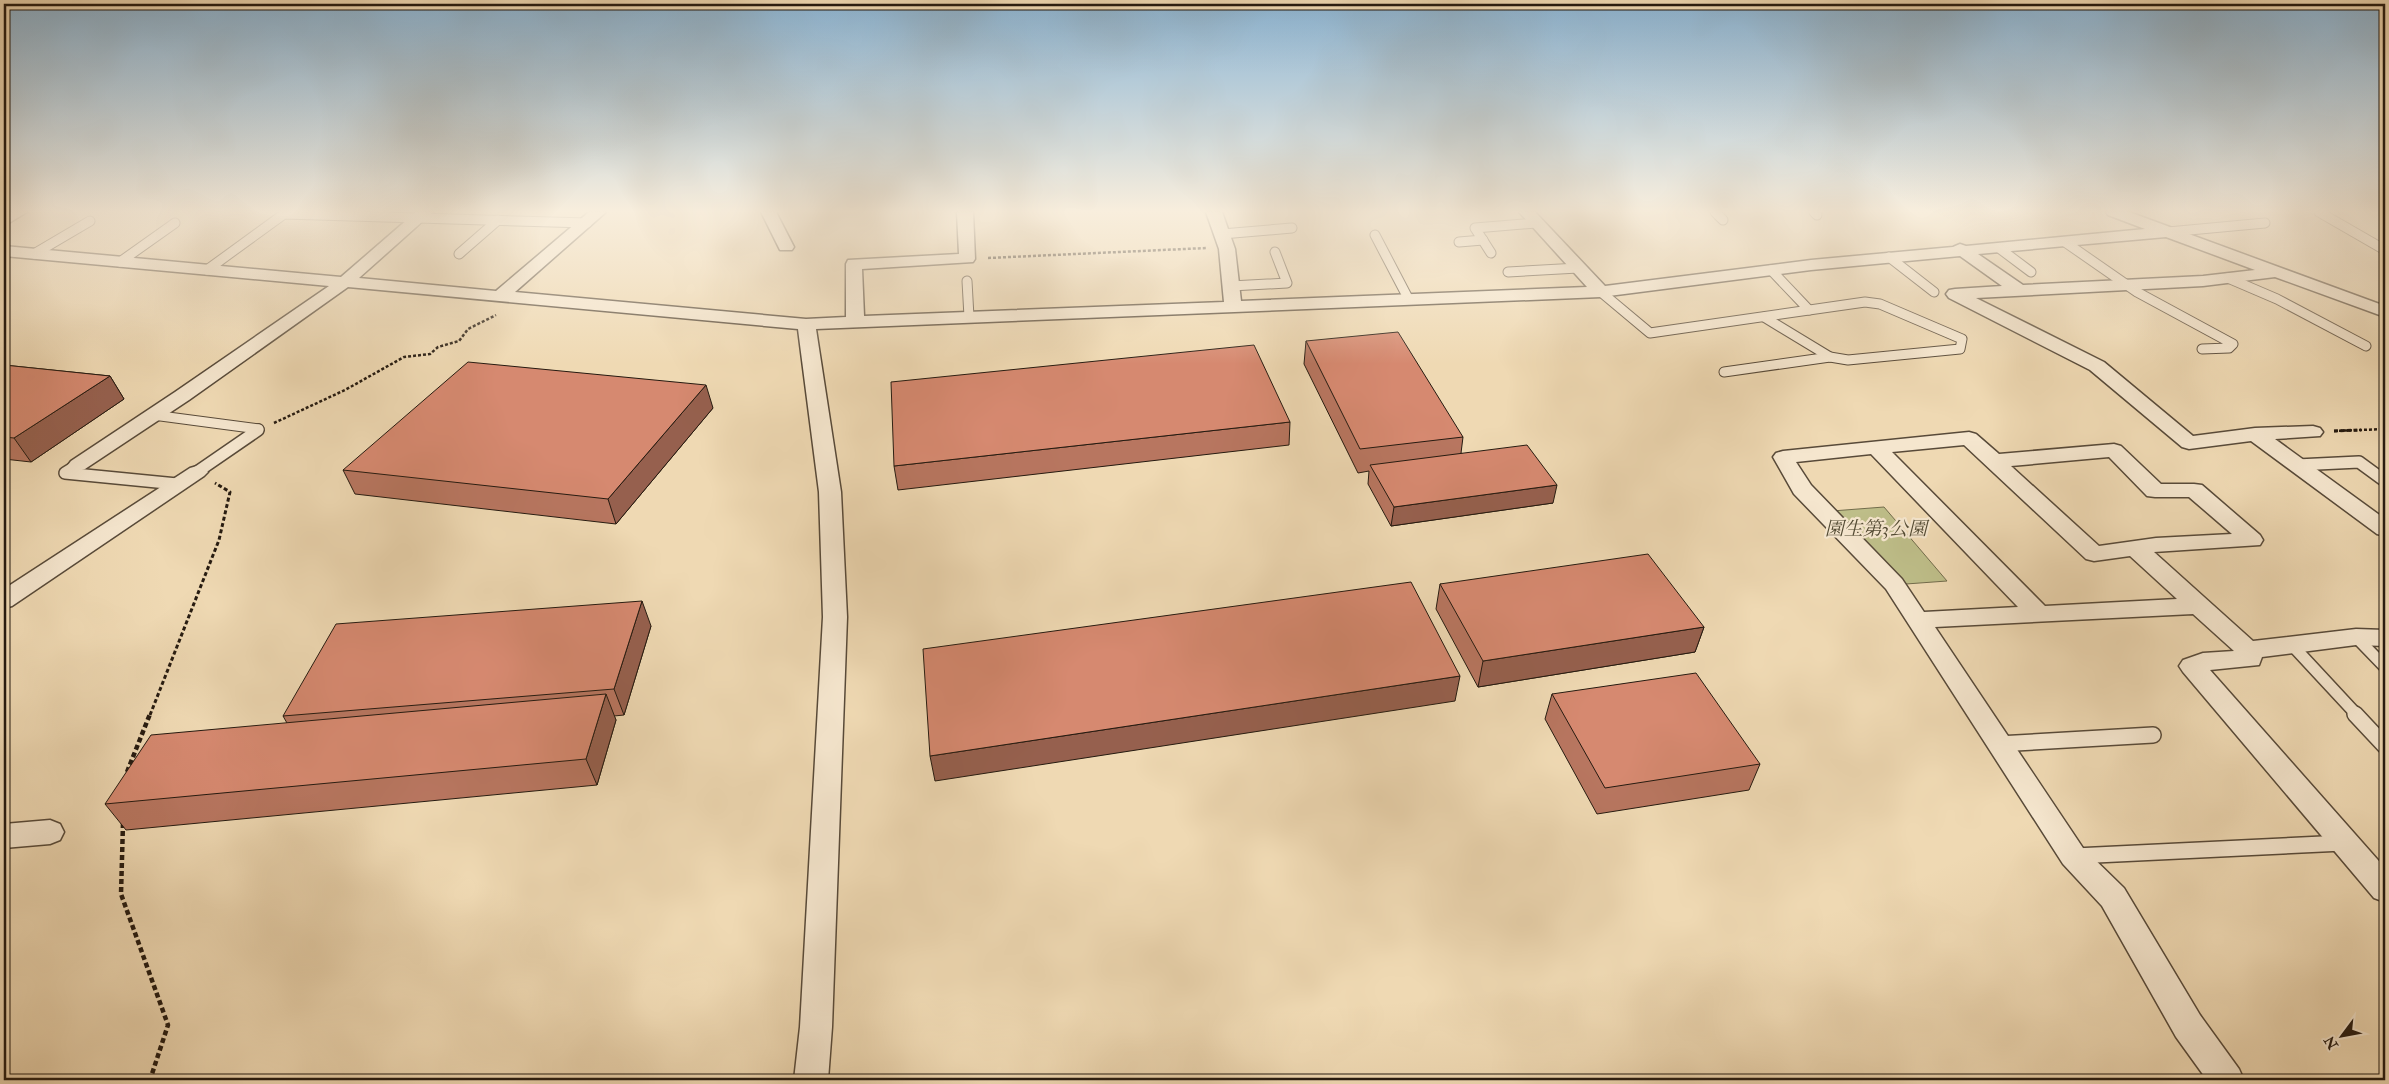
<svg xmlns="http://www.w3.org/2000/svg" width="2389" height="1084" viewBox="0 0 2389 1084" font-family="'IM FELL Double Pica','Noto Serif JP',serif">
  <rect width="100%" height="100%" fill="#efd9b3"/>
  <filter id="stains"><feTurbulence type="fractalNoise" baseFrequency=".004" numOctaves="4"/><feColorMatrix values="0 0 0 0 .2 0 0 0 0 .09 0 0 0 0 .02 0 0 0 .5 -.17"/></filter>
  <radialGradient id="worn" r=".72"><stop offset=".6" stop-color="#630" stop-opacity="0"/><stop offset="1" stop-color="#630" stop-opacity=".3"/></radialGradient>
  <path fill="#bebe89" stroke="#726c4c" d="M1884 507 1947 581 1906 584 1832 511Z"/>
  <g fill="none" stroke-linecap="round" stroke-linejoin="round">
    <defs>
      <g id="lane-far2">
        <path d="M1715 212 1723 220"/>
        <path d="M1814 212 1817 215"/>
        <path d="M2319 212 2385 250"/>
        <path d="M2168 232 2265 223"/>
        <path d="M1222 234 1292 228"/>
        <path d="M1375 235 1408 298"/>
        <path d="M1459 242 1483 240"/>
        <path d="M2065 242 2137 292 2233 344 2229 348 2202 349"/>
        <path d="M1999 248 2031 272"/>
        <path d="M1491 253 1475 228 1536 223"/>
        <path d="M34 254 90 221"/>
        <path d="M459 254 498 220"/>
        <path d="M1889 257 1934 292"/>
        <path d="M120 262 175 223"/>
        <path d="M207 270 284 214 587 223"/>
        <path d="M1771 270 1809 310"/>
        <path d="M1508 272 1578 268"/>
        <path d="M2228 278 2277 299 2366 346"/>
        <path d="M967 281 969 317"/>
        <path d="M1231 286 1287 283 1275 252"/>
        <path d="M1601 292 1650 333 1865 302 1880 304 1962 339 1960 349 1848 360 1830 357 1724 372"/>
        <path d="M1764 317 1830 357"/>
        <path d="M153 415 259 429 256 431"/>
      </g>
      <g id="lane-far1">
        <path d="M78 465 65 473 177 484"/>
        <path d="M2297 465 2359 462 2385 481"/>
        <path d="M197 472 258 430"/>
        <path d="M2356 637 2385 667"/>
        <path d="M2292 645 2357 715"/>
      </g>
      <g id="lane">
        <path d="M2355 714 2385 746"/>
        <path d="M1998 744 2153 735"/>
        <path d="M2075 856 2343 843"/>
      </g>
      <g id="street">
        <path d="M8 212H27L4 226V215Z"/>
        <path d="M416 212H433L359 278 496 291 589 212H606L515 292 806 319 846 317V264L848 260 959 254 957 212H973L975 259 973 262 862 269 864 316 1224 302 1219 249 1206 212H1222L1235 249 1241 301 1587 287 1519 212H1535L1605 286 1811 260 1953 247 1960 244 1966 246 2145 229 2108 215 2106 212H2129L2385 306V317L2275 277 2203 286 1976 298 2104 362 2193 436 2255 428 2313 426 2320 428 2323 432 2320 436 2275 439 2385 519V536L2377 534 2251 441 2189 449 2182 447 2090 370 1949 298 1946 294 1949 290 1955 289 2002 286 1960 256 1811 270 1601 297 816 329 841 492 847 617 832 1027 828 1080H794L800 1027 823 617 819 492 798 329 348 287 189 400 85 469 78 471 71 469 68 465 71 461 175 392 329 286 4 256V246L341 277ZM2166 237 2255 270 2203 276 2023 285 1978 254Z"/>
        <path d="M761 212H776L794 247 792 250H780Z"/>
        <path d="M1969 432 1976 434 1999 454 2114 444 2121 446 2161 484H2194L2202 485 2260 535 2263 540 2260 545 2154 552 2253 641 2356 629 2385 630V646L2356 645 2262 657 2259 665 2210 670 2385 868V902L2374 898 2183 672 2179 666 2183 660 2203 653 2234 651 2193 614 1935 627 2083 848 2124 888 2200 1015 2239 1069 2244 1080H2207L2176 1037 2102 906 2063 864 1886 589 1794 494 1773 457 1776 453 1783 451ZM1964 445 2086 559 2094 561 2130 556 2177 599 2045 606 1892 452ZM1871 454 2018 607 1924 612 1902 579 1811 485 1796 462ZM2109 457 2147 496 2155 497H2189L2232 534 2156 538 2099 546 2011 466Z"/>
        <path d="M197 466 204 468 208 472 204 476 12 606 4 608V589L190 468Z"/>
        <path d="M50 820 60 824 64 832 60 840 50 844 4 848V824Z"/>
      </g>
    </defs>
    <use href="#lane-far2" stroke="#584a39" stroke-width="11"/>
    <use href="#lane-far1" stroke="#584a39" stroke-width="14"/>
    <use href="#lane" stroke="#584a39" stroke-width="18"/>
    <use href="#street" stroke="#584a39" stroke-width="3"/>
    <g stroke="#251a10" stroke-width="2.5" stroke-dasharray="3 2" stroke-linecap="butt">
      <path d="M988 258 1206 248"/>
      <path d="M274 423 345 390 404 357 430 354 438 347 459 341 468 329 496 315"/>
      <path d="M2334 431 2385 429"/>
    </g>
    <g stroke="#251a10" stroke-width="3" stroke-dasharray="4 2.5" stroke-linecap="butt">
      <path d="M2334 431 2361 430"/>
      <path d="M150 715 219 540 230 492 215 483"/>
    </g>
    <g stroke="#251a10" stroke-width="4.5" stroke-dasharray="5 3" stroke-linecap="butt">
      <path d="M127 772 150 714"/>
      <path d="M123 823 121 894 168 1025 150 1080"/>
    </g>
    <use href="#lane-far2" stroke="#f5e6ce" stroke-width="9"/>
    <use href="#lane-far1" stroke="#f5e6ce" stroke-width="11"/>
    <use href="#lane" stroke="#f5e6ce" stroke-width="15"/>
    <use href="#street" fill="#f5e6ce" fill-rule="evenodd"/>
  </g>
  <g fill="#b87660" stroke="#251a10">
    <path d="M1306 341 1463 437 1461 453 1553 503 1391 526 1368 484 1369 471 1358 473 1304 364Z"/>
    <path d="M4 365 110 376 124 399 31 462 4 459Z"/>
    <path d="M713 408 616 524 355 494 343 470Z"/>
    <path d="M1290 422 1289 445 898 490 894 466Z"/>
    <path d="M1440 584 1704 627 1695 652 1478 687 1436 609Z"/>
    <path d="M651 626 624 715 614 716 616 720 597 785 126 830 105 804 287 723 283 716Z"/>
    <path d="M1552 694 1760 764 1749 790 1597 814 1545 719Z"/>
  </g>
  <g fill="#96604e" stroke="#251a10">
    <path d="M110 376 124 399 31 462 14 438Z"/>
    <path d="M706 385 713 408 616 524 608 499Z"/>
    <path d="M1557 485 1553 503 1391 526 1394 507Z"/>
    <path d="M642 601 651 626 624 715 614 689Z"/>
    <path d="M1704 627 1695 652 1478 687 1483 661Z"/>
    <path d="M1460 676 1455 701 935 781 930 756Z"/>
    <path d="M606 694 616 720 597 785 586 759Z"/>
  </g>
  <g fill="#d68970" stroke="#251a10">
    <path d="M1398 332 1463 437 1360 449 1306 341Z"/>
    <path d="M1254 345 1290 422 894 466 891 382Z"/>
    <path d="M468 362 706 385 608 499 343 470Z"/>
    <path d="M4 365 110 376 14 438 4 437Z"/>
    <path d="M1527 445 1557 485 1394 507 1370 465Z"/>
    <path d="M1648 554 1704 627 1483 661 1440 584Z"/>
    <path d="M1411 582 1460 676 930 756 923 649Z"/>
    <path d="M642 601 614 689 283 716 336 624Z"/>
    <path d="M1696 673 1760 764 1605 788 1552 694Z"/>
    <path d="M606 694 586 759 105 804 151 735Z"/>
  </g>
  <linearGradient id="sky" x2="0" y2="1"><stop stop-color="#8bb5d5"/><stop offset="0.58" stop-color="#f8eedd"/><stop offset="1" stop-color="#f8eedd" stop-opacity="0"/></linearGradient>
  <rect width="2389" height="364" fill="url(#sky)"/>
  <g text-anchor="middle" stroke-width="4.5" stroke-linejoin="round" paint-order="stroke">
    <g font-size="19" font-style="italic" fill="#534b34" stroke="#f5e6ce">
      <text x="1876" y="535">園生第3公園</text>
    </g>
  </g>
  <rect width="2389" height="1084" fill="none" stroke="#efd9b3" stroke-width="20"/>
  <rect x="5" y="5" width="2379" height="1074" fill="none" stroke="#251a10" stroke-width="2.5"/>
  <rect x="10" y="10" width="2369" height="1064" fill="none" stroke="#251a10"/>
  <g transform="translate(2342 1036) rotate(238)" stroke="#f5e6ce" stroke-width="4" paint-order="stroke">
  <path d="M0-4L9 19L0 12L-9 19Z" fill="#251a10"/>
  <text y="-8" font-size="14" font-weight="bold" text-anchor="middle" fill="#251a10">N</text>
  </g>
  <rect width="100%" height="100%" filter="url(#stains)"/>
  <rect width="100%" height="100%" fill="url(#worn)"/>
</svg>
